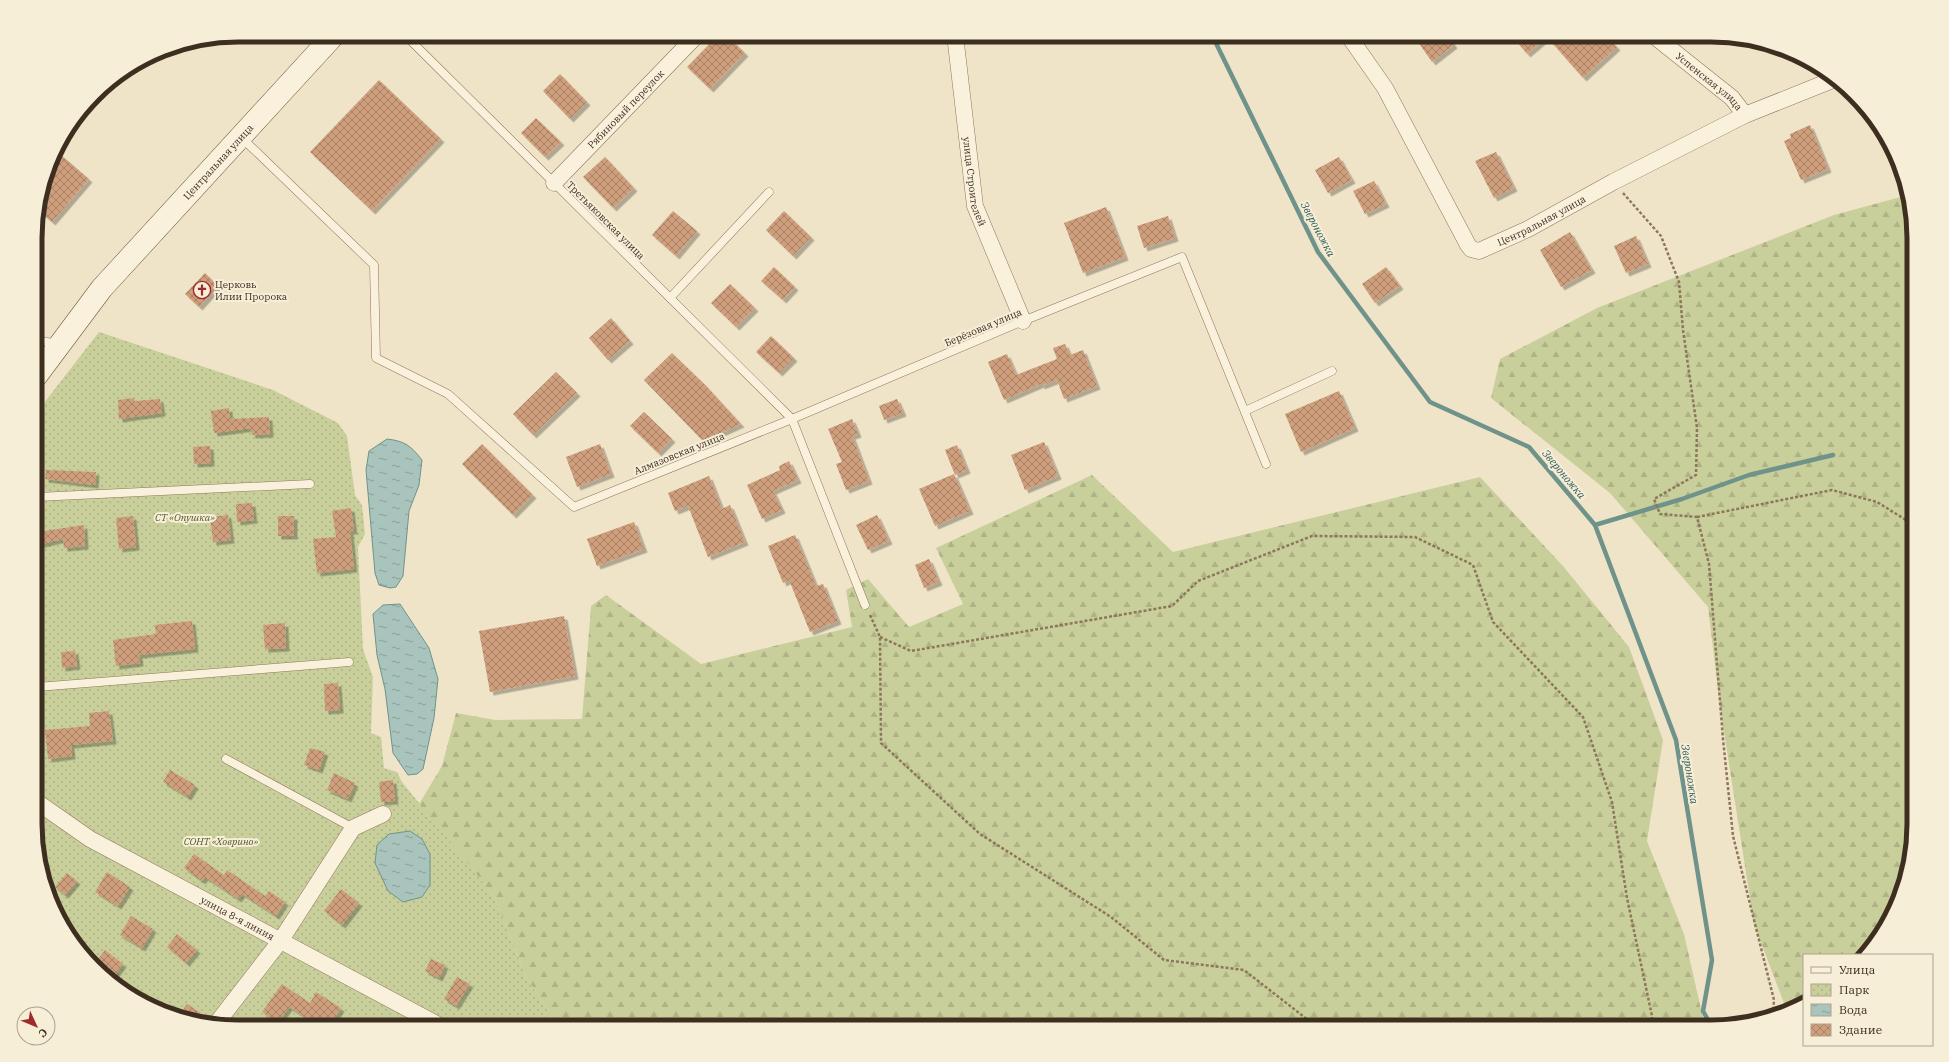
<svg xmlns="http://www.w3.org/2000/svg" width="1949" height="1062" viewBox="0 0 1949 1062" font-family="'IBM Plex Serif',serif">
  <defs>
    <pattern id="forest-firs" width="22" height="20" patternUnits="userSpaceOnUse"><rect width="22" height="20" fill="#c9cf9b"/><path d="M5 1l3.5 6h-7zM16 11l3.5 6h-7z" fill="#aeb285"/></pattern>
    <pattern id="park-dots" width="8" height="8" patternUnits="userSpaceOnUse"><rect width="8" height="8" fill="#c9cf9b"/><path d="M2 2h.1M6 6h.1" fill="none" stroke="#aeb285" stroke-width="1.8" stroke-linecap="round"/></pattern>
    <pattern id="water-ripples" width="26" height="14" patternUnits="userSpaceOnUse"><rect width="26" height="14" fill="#a9c4bc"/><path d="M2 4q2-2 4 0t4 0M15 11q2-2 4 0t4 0" fill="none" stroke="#8ba098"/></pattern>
    <pattern id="building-cross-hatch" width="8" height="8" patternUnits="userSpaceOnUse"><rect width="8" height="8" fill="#cf9f7d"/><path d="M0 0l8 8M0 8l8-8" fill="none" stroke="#a98266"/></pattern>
    <filter id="shadow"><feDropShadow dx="3.5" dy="3.5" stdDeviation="0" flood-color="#0004"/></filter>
  </defs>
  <rect width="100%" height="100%" fill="#f0e4c8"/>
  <g fill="url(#forest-firs)">
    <path d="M1908 195 1914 224V837L1907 877 1887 925 1864 955H1804V1003L1785 1011V1006L1754 924 1720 706 1708 607 1610 493 1491 398 1500 359 1597 308 1834 215Z"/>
    <path d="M1092 475 1173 552 1480 477 1563 566 1629 647 1663 740 1647 841 1684 934 1705 1027H554L549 1012 526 977 494 896 419 804 442 766 456 713 495 720 582 719 591 606 606 595 701 664 852 627 846 590 868 579 909 627 963 604 936 548Z"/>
  </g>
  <path fill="url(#park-dots)" d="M99 332 273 390 338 423 347 436 355 495 362 505 365 534 358 547 363 649 373 677 371 733 381 737 384 768 397 772 402 782 494 896 526 977 549 1012 554 1027H237L185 1020 137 1000 94 968 69 937 46 890 37 851V412Z"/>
  <g fill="url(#water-ripples)" stroke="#6f938a">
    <path d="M387 439C405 441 411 446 422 460L419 485 409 511 403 576 396 587 390 588 379 585 375 573 366 470 369 451Z"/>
    <path d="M400 604 429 648 438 679 434 718 423 769 417 774 408 775 393 753 385 689 377 655 373 614 383 605Z"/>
    <path d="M410 831 422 839 430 854V885L422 897 403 902 388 891 375 863 377 845 389 834Z"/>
  </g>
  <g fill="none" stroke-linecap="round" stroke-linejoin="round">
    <g stroke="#6f938a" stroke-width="4.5">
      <path d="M1212 35 1318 252 1430 402 1529 447 1595 525 1676 740 1712 960 1703 1011 1712 1027"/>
      <path d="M1595 525 1682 499 1749 475 1833 455"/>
    </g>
  </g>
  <g fill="url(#building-cross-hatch)" filter="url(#shadow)">
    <path d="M718 35H726L745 53 710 89 687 67Z"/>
    <path d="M1427 35H1447L1454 45 1432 62 1418 42Z"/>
    <path d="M1511 35H1605L1617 47 1583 78 1547 37 1527 54Z"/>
    <path d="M560 74 587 102 570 119 543 91Z"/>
    <path d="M379 80 441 139 372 211 310 152Z"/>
    <path d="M536 118 561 142 545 157 521 133Z"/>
    <path d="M1810 125 1828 169 1801 180 1784 141 1791 138 1790 134Z"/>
    <path d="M1496 152 1514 188 1494 198 1475 161Z"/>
    <path d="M61 155 89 179 52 222 37 209 49 169Z"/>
    <path d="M605 157 634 188 613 208 583 177Z"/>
    <path d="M1339 157 1352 180 1328 193 1315 170Z"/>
    <path d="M1374 181 1386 204 1365 214 1353 191Z"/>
    <path d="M1106 207 1125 257 1083 273 1064 223Z"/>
    <path d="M673 211 697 231 676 256 652 235Z"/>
    <path d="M784 211 811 237 793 256 766 230Z"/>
    <path d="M1168 216 1175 238 1144 248 1137 226Z"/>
    <path d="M1570 232 1592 270 1561 287 1540 250Z"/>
    <path d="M1636 236 1648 264 1626 273 1614 246Z"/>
    <path d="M774 267 795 287 783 300 761 281Z"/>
    <path d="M1386 267 1400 286 1375 303 1362 284Z"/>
    <path d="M205 273 218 286 199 307 185 294Z"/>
    <path d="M730 284 755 308 736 327 711 303Z"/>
    <path d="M611 318 630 341 608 360 589 338Z"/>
    <path d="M771 336 794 358 779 373 756 352Z"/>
    <path d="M1065 344 1070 355 1083 350 1097 386 1064 399 1057 380 1041 386V384L1004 400 988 362 1007 354 1016 375 1057 359 1053 348Z"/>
    <path d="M672 353 706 386 741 424 703 441 644 380Z"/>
    <path d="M556 372 577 393 533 435 513 414Z"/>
    <path d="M1339 391 1355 428 1301 452 1285 414Z"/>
    <path d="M134 398 135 401 160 399 162 413 119 419 118 400Z"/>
    <path d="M897 399 903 413 884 420 879 406Z"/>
    <path d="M229 408 230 419 269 417 270 434 252 435 251 428 214 433 211 411Z"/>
    <path d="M644 412 672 439 658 453 630 426Z"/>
    <path d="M852 419 858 434 852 436 869 481 846 490 836 464 842 462 828 429Z"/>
    <path d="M1044 442 1058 476 1025 490 1011 455Z"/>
    <path d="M482 444 533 495 513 515 462 464Z"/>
    <path d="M600 444 611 474 577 487 566 457Z"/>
    <path d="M957 445 967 470 955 475 945 450Z"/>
    <path d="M210 446 211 463 194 464 193 447Z"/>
    <path d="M789 461 798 480 773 491 782 510 762 519 747 485 780 470 779 466Z"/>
    <path d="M46 470 96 472 95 485 45 479Z"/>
    <path d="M954 474 970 511 935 526 919 489Z"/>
    <path d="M709 476 722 509 730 505 745 542 708 557 688 506 675 511 668 493Z"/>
    <path d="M252 503 254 520 237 522 236 504Z"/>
    <path d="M351 508 354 531H350L354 569 317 573 313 539 336 537 332 511Z"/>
    <path d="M228 515 231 540 213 542 210 517Z"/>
    <path d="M877 515 889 541 868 550 856 525Z"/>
    <path d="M133 516 136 547 119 549 116 518Z"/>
    <rect x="278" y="516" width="16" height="20"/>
    <path d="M634 522 644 549 597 566 587 539Z"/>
    <path d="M84 525 85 546 64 548 63 539 37 545V532Z"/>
    <path d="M795 535 816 586 823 584 838 621 810 632 789 580 783 583 768 546Z"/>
    <path d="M929 559 939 582 924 588 915 565Z"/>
    <path d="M564 616 575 676 490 692 479 631Z"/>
    <path d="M192 621 195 649 139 655 140 663 116 666 113 640 156 634 155 625Z"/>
    <path d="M285 623 286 648 265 649 263 625Z"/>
    <path d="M75 651 77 666 62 668 61 652Z"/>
    <path d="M338 683 340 710 325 711 324 684Z"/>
    <path d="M109 711 113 741 71 745 72 756 48 759 45 730 90 726 89 713Z"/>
    <path d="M310 748 325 752 319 770 304 765Z"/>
    <path d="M170 770 195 785 188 797 163 782Z"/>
    <path d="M334 773 355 783 348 799 327 790Z"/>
    <path d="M393 780 395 801 381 802 379 782Z"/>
    <path d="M194 854 224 875 227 870 265 896 269 891 285 902 276 916 242 894 238 899 205 877 202 881 184 868Z"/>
    <path d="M107 872 130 887 118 906 95 892Z"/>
    <path d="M67 873 77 881 65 895 55 887Z"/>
    <path d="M341 889 359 903 342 925 324 911Z"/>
    <path d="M131 916 153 929 142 948 120 935Z"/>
    <path d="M177 934 197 950 186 963 167 947Z"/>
    <path d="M105 950 123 964 111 980 93 966Z"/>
    <path d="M431 959 445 965 439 978 425 971Z"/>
    <path d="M457 977 470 984 456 1006 444 999Z"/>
    <path d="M282 984 310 1003 316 992 341 1008 329 1027H321L289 1007 278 1023 262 1012Z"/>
    <path d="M187 1004 201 1013 195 1021 178 1017Z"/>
  </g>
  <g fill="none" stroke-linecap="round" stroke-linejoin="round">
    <defs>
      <g id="lane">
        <path d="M405 35 792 419 865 605"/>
        <path d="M242 138 374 265 376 358 448 394 574 507 792 419 1023 321 1182 257 1266 464"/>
        <path d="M670 298 769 192"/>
        <path d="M37 340 57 344"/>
        <path d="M1245 411 1332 371"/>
        <path d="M37 497 310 484"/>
        <path d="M37 687 349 662"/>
        <path d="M226 759 353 828"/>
      </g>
      <g id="street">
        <path id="s1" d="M955 35 975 206 1023 321"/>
        <path id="s2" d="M1348 35 1385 88 1468 245 1471 249 1479 251 1528 229 1613 182 1745 115 1835 79"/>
        <path id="s3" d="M1653 35 1732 98 1745 115"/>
        <path id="s4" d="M554 183 697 35"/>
        <path id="s5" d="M37 802 90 839 442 1027"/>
        <path d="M216 1024 281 940 353 828 383 814"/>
      </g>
      <g id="secondary">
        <path id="s6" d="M37 375 102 288 334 35"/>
      </g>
    </defs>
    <use href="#lane" stroke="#8d765c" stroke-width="9"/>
    <use href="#street" stroke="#8d765c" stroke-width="17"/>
    <use href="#secondary" stroke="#6f573f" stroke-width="23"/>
    <g stroke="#8d765c" stroke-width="2.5" stroke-dasharray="3 2" stroke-linecap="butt">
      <path d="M1623 193 1661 236 1679 282 1683 330 1697 428 1696 475 1654 499 1660 514 1697 517 1709 564 1723 739 1733 836 1774 1000 1773 1016"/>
      <path d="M1697 517 1832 490 1877 502 1914 525"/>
      <path d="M870 615 880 637 881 743 980 834 1111 917 1164 960 1244 970 1317 1027"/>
      <path d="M880 637 911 651 1172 606 1198 581 1312 536 1415 537 1473 565 1493 622 1583 717 1612 802 1627 898 1652 1016 1651 1027"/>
    </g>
    <use href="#lane" stroke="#faf1dc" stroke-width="8"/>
    <use href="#street" stroke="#faf1dc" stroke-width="16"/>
    <use href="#secondary" stroke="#faf1dc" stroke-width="22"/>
  </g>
  <defs>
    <symbol id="church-ring" viewBox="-11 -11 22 22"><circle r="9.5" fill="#f7eed8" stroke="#9e2a2b" stroke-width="1.5"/><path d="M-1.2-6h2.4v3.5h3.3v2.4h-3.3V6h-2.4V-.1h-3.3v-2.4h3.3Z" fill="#9e2a2b"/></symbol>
  </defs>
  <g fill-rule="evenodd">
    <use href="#church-ring" x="192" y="280" width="20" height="20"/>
  </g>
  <g text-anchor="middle" stroke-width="4" stroke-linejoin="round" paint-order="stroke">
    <g font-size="10" fill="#3d2e20" stroke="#f7eed8">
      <text dy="4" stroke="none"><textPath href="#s3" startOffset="73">Успенская улица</textPath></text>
      <text dy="4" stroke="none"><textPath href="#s4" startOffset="103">Рябиновый переулок</textPath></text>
      <text dy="4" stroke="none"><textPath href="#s6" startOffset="280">Центральная улица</textPath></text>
      <text dy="4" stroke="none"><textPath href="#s1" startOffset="148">улица Строителей</textPath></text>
      <text transform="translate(606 220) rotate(45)" y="4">Третьяковская улица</text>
      <text dy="4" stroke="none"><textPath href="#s2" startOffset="325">Центральная улица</textPath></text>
      <text transform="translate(983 327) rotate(-23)" y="4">Берёзовая улица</text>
      <text transform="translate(679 453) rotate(-22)" y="4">Алмазовская улица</text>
      <text dy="4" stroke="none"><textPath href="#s5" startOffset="232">улица 8-я линия</textPath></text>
    </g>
    <g font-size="10" fill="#3d2e20" stroke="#f7eed8" text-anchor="start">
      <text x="215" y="288">Церковь<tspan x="215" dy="12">Илии Пророка</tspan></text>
    </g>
    <g font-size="10" font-style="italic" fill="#4d5a26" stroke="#f7eed8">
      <text x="185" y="521">СТ «Опушка»</text>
      <text x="221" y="845">СОНТ «Ховрино»</text>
    </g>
    <g font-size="11" font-style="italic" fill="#2f5d5a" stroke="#f7eed8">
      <text transform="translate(1318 229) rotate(62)" y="4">Звероножка</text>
      <text transform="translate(1564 474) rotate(50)" y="4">Звероножка</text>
      <text transform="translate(1690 774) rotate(81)" y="4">Звероножка</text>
    </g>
  </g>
  <path d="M0 0H1949V1062H0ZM238 42H1711A196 196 0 0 1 1907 238V824A196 196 0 0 1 1711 1020H238A196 196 0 0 1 42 824V238A196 196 0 0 1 238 42Z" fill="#f7eed8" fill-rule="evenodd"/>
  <path fill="none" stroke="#3d2e20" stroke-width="5" d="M238 42H1711A196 196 0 0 1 1907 238V824A196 196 0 0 1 1711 1020H238A196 196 0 0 1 42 824V238A196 196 0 0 1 238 42Z"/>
  <rect x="1803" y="954" width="130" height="92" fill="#f7eed8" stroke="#ada18e"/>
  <rect x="1811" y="967" width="20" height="6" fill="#faf1dc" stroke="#ada18e"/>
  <text x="1839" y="974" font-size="12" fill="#3d2e20">Улица</text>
  <rect x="1811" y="984" width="20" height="12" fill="url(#park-dots)" stroke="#ada18e"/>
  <text x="1839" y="994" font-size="12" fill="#3d2e20">Парк</text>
  <rect x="1811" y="1004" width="20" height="12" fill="url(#water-ripples)" stroke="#ada18e"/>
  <text x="1839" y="1014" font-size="12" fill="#3d2e20">Вода</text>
  <rect x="1811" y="1024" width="20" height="12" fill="url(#building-cross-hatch)" stroke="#ada18e"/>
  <text x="1839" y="1034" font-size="12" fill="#3d2e20">Здание</text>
  <g transform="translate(36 1026) rotate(134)"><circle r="19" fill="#f7eed8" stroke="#ada18e"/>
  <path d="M0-3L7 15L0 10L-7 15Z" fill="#9e2a2b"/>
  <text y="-6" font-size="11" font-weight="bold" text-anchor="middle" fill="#3d2e20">С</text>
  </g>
</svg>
